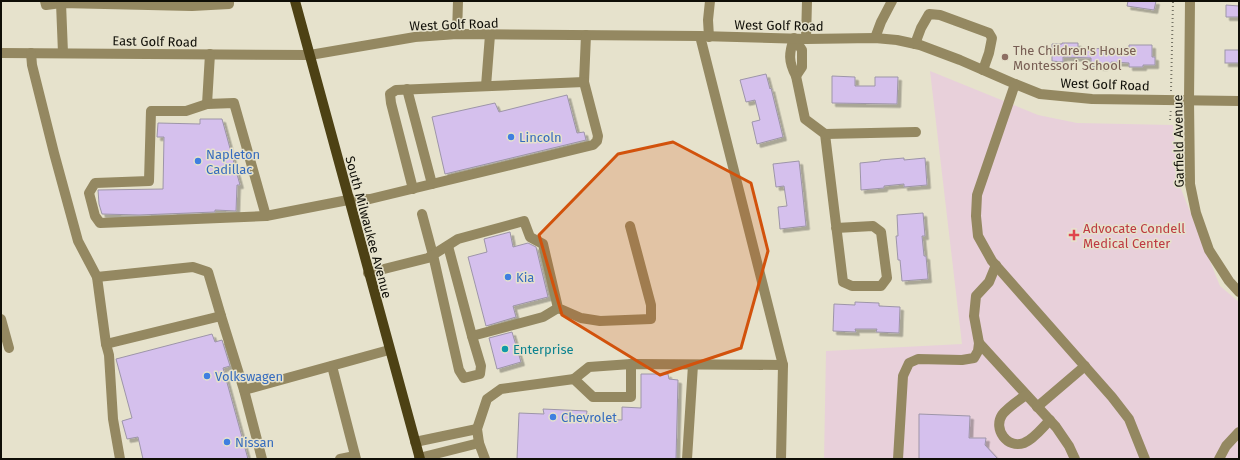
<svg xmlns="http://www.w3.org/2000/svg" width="1240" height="460" viewBox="0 0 1240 460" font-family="'Fira Sans',sans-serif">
  <defs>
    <filter id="shadow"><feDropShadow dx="3.5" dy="3.5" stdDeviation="0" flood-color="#0004"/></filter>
  </defs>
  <rect width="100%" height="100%" fill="#e6e2cc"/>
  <path fill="#e8d0da" d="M930 71 1038 115 1077 123 1173 125 1179 184 1220 286 1239 302V459H824L826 351 962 344Z"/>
  <g fill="#d5c0ed" stroke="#9d95a8" filter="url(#shadow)">
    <path d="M1128 1H1156L1154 10 1127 6Z"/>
    <path d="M1226 5 1239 6V17H1226Z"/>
    <path d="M1062 43H1078V49L1129 48V45H1152V57H1155V65H1143V67H1129V63L1111 62V65H1103L1104 67 1091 66V58L1063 57V62L1052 61V44H1062Z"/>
    <rect x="1225" y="50" width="14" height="13"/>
    <path d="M766 74 770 89 771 88 783 137 757 144 752 122 760 120 755 100 746 102 740 80Z"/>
    <path d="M832 76 855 77V86H875V77H898L897 104 832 103Z"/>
    <path d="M567 95 577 133 584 132 586 140 445 174 432 117 495 103 499 112Z"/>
    <path d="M200 119H222L240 185H237L236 211 215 210V212L139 215 102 214 99 204 98 190 163 189 164 137H157L158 123 200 124Z"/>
    <path d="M904 158V160L925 158 927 185 904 187V184L884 186V188L861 190 860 163 880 161V160Z"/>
    <path d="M799 161 802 187 806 226 780 229 778 207 787 206 784 186 776 187 773 164Z"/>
    <path d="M923 213 925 236H922L924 256H926L928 279 902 281 900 260H898L896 236H898L897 215Z"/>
    <path d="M510 232 513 247 528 243 536 247 548 297 513 306 516 317 486 326 468 257 487 252 484 239Z"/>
    <path d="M855 302 879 303V306L900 307 899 333 876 332 877 329H855L856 332 833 331 834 304 855 305Z"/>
    <path d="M512 332 521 362 497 369 489 338Z"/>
    <path d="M212 334 215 342 222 340 230 366 223 368 248 459H143L138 437 127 439 122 421 132 418 116 359Z"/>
    <path d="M641 374H668L669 379 678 380 676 459H517L519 413 544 414 543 409 587 411 586 419 622 420V407L641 408Z"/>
    <path d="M919 414 970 416 969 438H986L985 445 998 459H919Z"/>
  </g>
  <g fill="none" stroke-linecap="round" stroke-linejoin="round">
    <g stroke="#757365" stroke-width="2" stroke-dasharray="1 3" stroke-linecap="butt">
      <path d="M1171 91 1173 1"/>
      <path d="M1170 120 1171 109"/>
    </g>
    <g stroke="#948861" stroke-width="10">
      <path d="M45 1 46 5 61 3 192 6 229 4V1"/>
      <path d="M1190 1 1189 100 1190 184 1196 213 1209 250 1229 281 1239 292"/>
      <path d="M61 3 63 53"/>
      <path d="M457 34 458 1"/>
      <path d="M700 36 783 365 781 459"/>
      <path d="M709 37 708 20 710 1"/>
      <path d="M794 38 802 50V67L796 76C788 61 789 53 794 38Z"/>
      <path d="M875 38 881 22 892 1"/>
      <path d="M806 39 807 1"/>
      <path d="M915 44 921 28 929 14 940 15 989 33 992 38 989 53 983 70"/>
      <path d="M1 53 310 55 415 37 457 34 700 36 806 39 875 38 897 40 920 45 960 60 1015 84 1040 94 1092 99 1239 101"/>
      <path d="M31 53 32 65 54 153 78 241 97 277 106 344 109 355 113 419 120 459"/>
      <path d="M210 54 207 104 234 103 266 216"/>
      <path d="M796 76 805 119 825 134 843 282 852 286H881L887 278 881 232 873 226 836 228"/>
      <path d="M1015 84 977 195 976 216 978 236 992 261 1112 397 1129 419 1145 459"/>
      <path d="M486 86 490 35"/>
      <path d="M407 89 432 184"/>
      <path d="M207 104 186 111H151L149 181 95 183 89 193 95 216 100 223 266 216 348 200 370 199 593 145 597 141 598 136 584 82 586 35"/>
      <path d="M825 134 916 132"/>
      <path d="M413 189 391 103 390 94 396 90 584 82"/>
      <path d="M422 214 433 255 459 370 464 378 480 374 481 366 472 336"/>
      <path d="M448 246 472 336 543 317 558 308"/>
      <path d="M368 273 428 258 458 239 524 221 530 237 543 244 558 308 581 318 600 321 651 319V305L630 226"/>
      <path d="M97 277 193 267 208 272 221 316"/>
      <path d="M1 319 9 348"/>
      <path d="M979 343 1056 427 1069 446 1075 459"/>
      <path d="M106 344 221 316 244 390 262 459"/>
      <path d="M332 366 356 459"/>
      <path d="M574 379 589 367 631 364 783 365"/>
      <path d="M244 390 389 350"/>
      <path d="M1026 395C1019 400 1007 408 1002 415 993 429 1007 449 1024 443 1034 439 1042 428 1050 420"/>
      <path d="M1037 407 1085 366"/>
      <path d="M415 442 477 429"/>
      <path d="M419 458 479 443"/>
      <path d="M340 459 355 456"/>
      <path d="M485 459 479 443 477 429 487 399 501 389 574 379 593 397H631V364"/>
      <path d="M687 459 693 365"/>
      <path d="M898 459 903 376 909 363 918 359 962 360 974 358 978 351 979 343 974 316 976 296 989 282 996 265"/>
      <path d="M1219 459 1226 446 1239 432"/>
    </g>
    <path stroke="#4d4114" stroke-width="10" d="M295 1 420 459"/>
  </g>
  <path fill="#d2520c" fill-opacity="0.2" stroke="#d2520c" stroke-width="3" stroke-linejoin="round" d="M673 142 751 183 768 251 741 348 660 375 562 315 539 235 618 154Z"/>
  <circle fill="#8d6e63" stroke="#e6e2cc" stroke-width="1.5" cx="1005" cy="57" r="4"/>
  <g fill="#3f7fe0" stroke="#e6e2cc" stroke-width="1.5">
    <circle cx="511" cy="137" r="4"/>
    <circle cx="198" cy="161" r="4"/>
    <circle cx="508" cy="277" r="4"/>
    <circle cx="207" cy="376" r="4"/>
    <circle cx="553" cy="417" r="4"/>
    <circle cx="227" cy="442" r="4"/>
  </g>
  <path fill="#e0444e" stroke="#e6e2cc" stroke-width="1.5" d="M1072 229h4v4h4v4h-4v4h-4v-4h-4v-4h4z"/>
  <circle fill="#0f9aa8" stroke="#e6e2cc" stroke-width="1.5" cx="505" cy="349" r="4"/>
  <g text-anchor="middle" stroke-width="3" stroke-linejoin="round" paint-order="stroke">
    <g font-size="13" fill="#0f0e07" stroke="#e6e2cc">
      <text transform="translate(454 24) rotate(-2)" y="5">West Golf Road</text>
      <text transform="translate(779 25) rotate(1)" y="5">West Golf Road</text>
      <text transform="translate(155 41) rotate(1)" y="5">East Golf Road</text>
      <text transform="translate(1105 84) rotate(2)" y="5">West Golf Road</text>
      <text transform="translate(1178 141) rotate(-91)" y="5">Garfield Avenue</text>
      <text transform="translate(369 227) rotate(75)" y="5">South Milwaukee Avenue</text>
    </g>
    <g font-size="13" fill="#785e54" stroke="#e6e2cc" text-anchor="start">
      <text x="1013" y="55">The Children's House<tspan x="1013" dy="15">Montessori School</tspan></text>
    </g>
    <g font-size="13" fill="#366cbe" stroke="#e6e2cc" text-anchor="start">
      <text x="519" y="142">Lincoln</text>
      <text x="206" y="159">Napleton<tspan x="206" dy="15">Cadillac</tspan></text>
      <text x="516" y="282">Kia</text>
      <text x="215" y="381">Volkswagen</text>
      <text x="561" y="422">Chevrolet</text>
      <text x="235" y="447">Nissan</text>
    </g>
    <g font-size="13" fill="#be3a42" stroke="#e6e2cc" text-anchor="start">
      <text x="1083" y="233">Advocate Condell<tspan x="1083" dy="15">Medical Center</tspan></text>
    </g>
    <g font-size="13" fill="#0d838f" stroke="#e6e2cc" text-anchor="start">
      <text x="513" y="354">Enterprise</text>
    </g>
  </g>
  <rect width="1240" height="460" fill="none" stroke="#0f0e07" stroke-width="4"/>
</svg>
